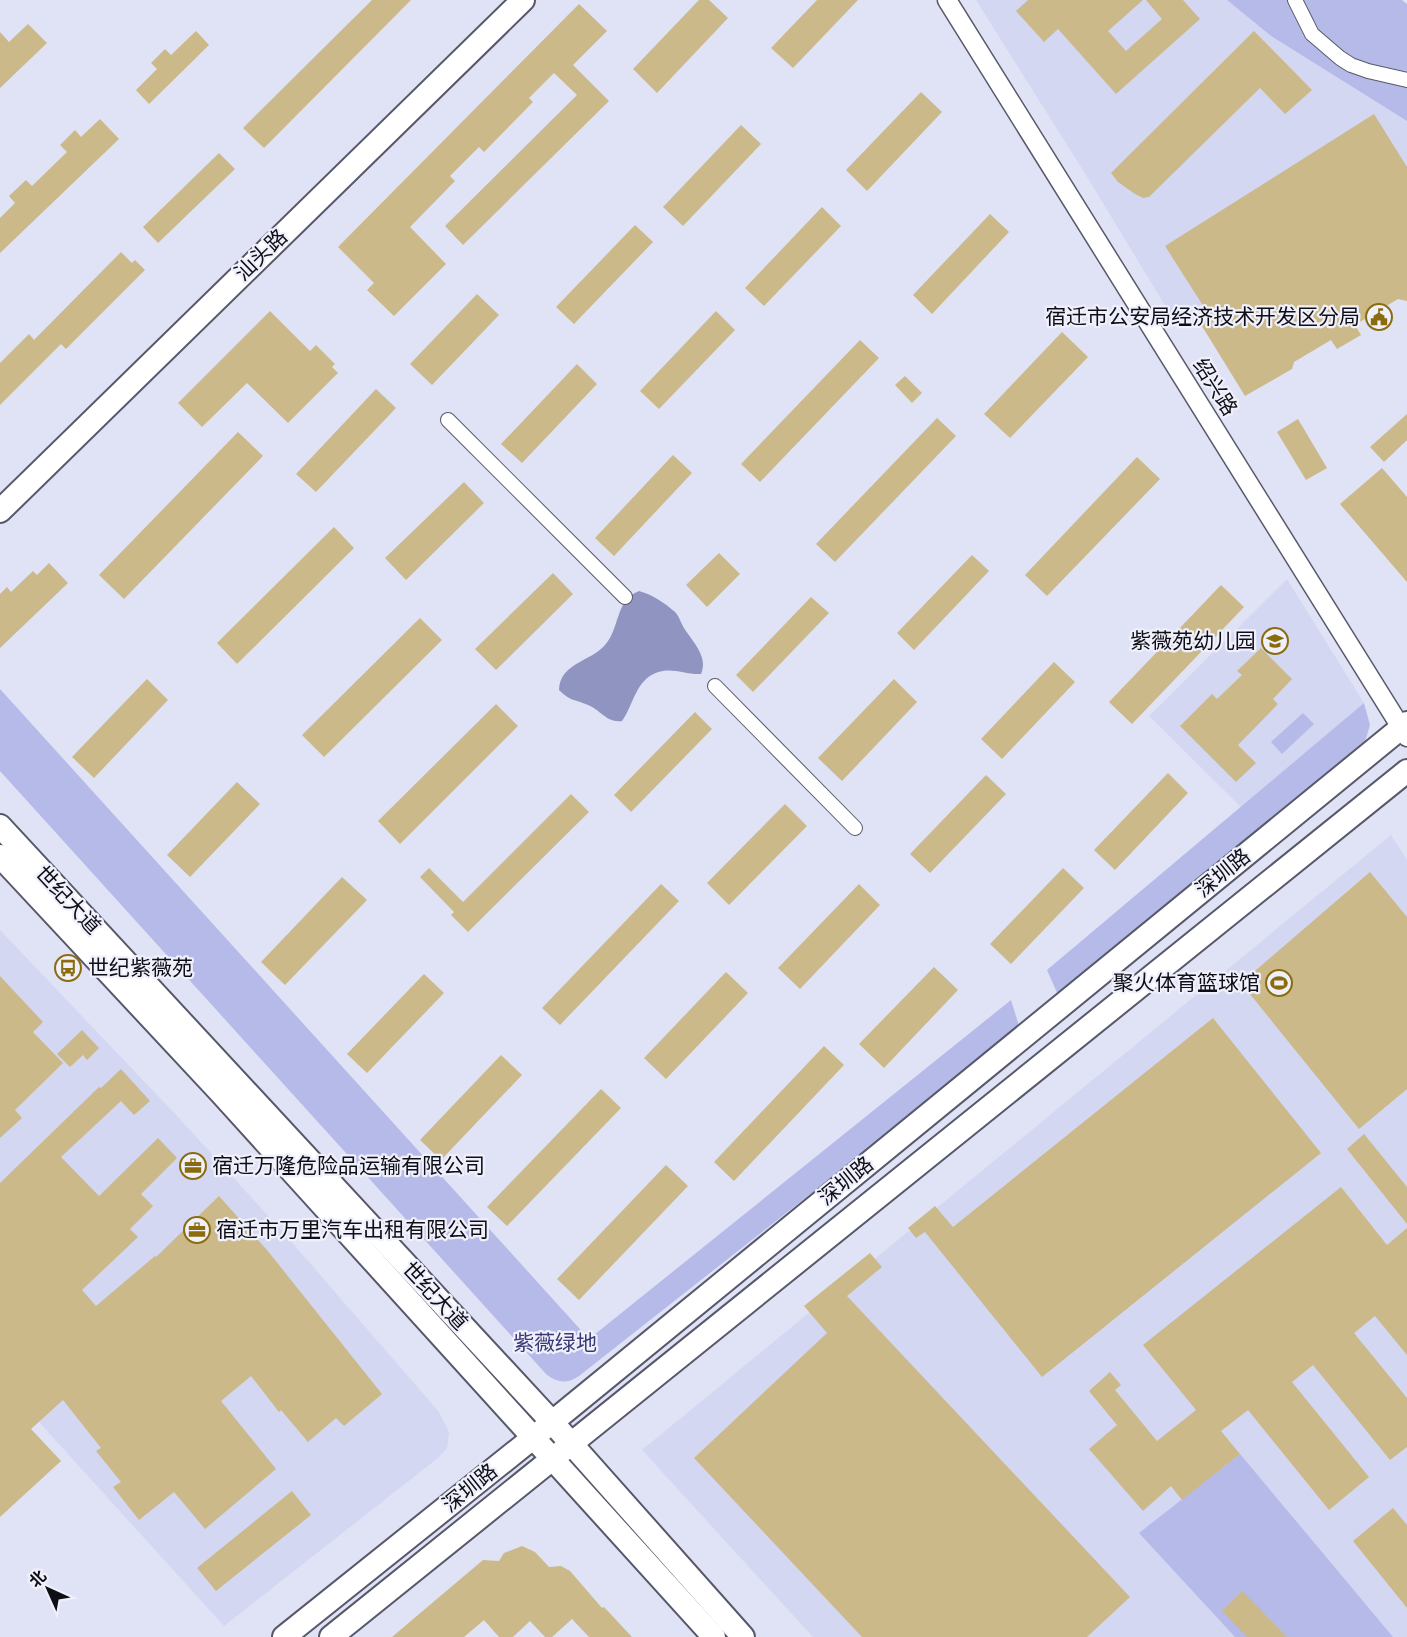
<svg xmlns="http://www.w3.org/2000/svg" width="1407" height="1637" viewBox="0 0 1407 1637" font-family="'Archivo Narrow','Noto Sans SC',sans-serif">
  <rect width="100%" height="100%" fill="#e0e2f6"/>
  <g fill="#d3d7f2">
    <path d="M976 0H1227L1271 36 1407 121V175L1175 322 1089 180Z"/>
    <path d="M1287 579 1364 703 1241 807 1149 716Z"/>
    <path d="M1391 835 1407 860V1637H813L642 1450Z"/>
    <path d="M0 930 178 1117 282 1231 439 1412 449 1432 447 1448 438 1458 224 1626 0 1379Z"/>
  </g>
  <g fill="#b5bae9">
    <path d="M1227 0H1402L1407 4V121L1271 36Z"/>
    <path d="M0 689 589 1339 1011 1000 1020 1029 579 1376C567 1384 558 1383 547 1375L0 771Z"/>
    <path d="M1364 703 1370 725 1364 745 1059 997 1047 970Z"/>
    <path d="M1303 713 1314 724 1282 754 1271 742Z"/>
    <path d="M1240 1454 1393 1637H1235L1139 1533Z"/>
  </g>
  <path fill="#9094c1" d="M639 591C651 594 665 603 675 612 679 616 681 623 684 628 692 641 709 657 701 674 689 675 675 669 663 671 636 675 634 705 622 721 606 723 601 710 588 705 575 699 571 702 559 690 560 663 590 662 605 645 620 629 615 600 639 591Z"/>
  <g fill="#cbb989">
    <path d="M372 0H411L264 148 243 128Z"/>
    <path d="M699 0H709L728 18 657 93 633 69Z"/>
    <path d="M817 0H858L793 68 771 48Z"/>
    <path d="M1028 0H1143L1108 31 1126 51 1162 19 1146 0H1183L1200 19 1116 94 1058 29 1044 42 1016 11Z"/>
    <path d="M579 4 607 31 573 65 609 101 463 245 445 226 577 95 554 73 529 98 533 102 484 152 479 147 450 176 455 181 410 227 446 264 394 316 367 290 374 283 338 247Z"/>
    <path d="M28 24 47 43 0 88V32L9 42Z"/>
    <path d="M196 31 209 45 149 104 136 90 157 69 151 63 165 49 171 55Z"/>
    <path d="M1254 31 1312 90 1285 114 1260 88 1149 197 1143 198 1135 194 1118 182 1111 173Z"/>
    <path d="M921 92 942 112 867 191 846 170Z"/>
    <path d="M1374 114 1407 167V301L1398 299 1355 325 1361 335 1337 349 1331 340 1294 362 1292 369 1245 396 1197 318 1207 312 1165 246Z"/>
    <path d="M100 119 119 139 0 253V218L15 203 9 196 26 180 32 186 67 152 60 145 75 130 81 137Z"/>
    <path d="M741 125 761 144 683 226 663 207Z"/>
    <path d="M219 153 235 169 158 243 143 227Z"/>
    <path d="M822 207 841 226 764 306 745 288Z"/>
    <path d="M990 214 1009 232 932 314 913 295Z"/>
    <path d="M635 225 653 242 574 324 556 307Z"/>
    <path d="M121 252 132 263 135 260 145 270 66 349 61 344 0 405V363L29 334 34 340Z"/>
    <path d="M477 294 499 315 432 385 410 364Z"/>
    <path d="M270 311 310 351 316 345 335 364 332 367 338 373 288 423 247 383 202 427 178 403Z"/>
    <path d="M716 311 735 330 659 409 640 391Z"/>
    <path d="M1062 332 1088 357 1010 438 984 414Z"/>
    <path d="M860 340 879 358 760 482 741 464Z"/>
    <path d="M577 364 597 384 522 463 501 444Z"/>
    <path d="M905 376 922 393 912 403 895 385Z"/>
    <path d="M376 389 396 408 316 492 296 474Z"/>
    <path d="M1407 414V440L1384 462 1370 447Z"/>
    <path d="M937 418 956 436 835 562 816 544Z"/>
    <path d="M1298 419 1327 468 1306 480 1277 432Z"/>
    <path d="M238 432 263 456 124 599 99 575Z"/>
    <path d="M673 455 692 473 614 556 595 538Z"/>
    <path d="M1137 457 1160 479 1047 596 1025 575Z"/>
    <path d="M1382 468 1407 497V582L1340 504Z"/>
    <path d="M464 482 484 503 406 580 385 558Z"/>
    <path d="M334 527 354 548 237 664 217 643Z"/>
    <path d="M719 553 740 574 707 607 686 585Z"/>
    <path d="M972 555 989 571 914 650 897 633Z"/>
    <path d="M49 563 68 583 0 648V594L7 587 11 592 33 571 37 575Z"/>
    <path d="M553 573 573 594 496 670 475 649Z"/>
    <path d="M1221 585 1244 607 1132 724 1109 702Z"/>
    <path d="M811 597 829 613 753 692 736 675Z"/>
    <path d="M420 618 442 640 324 757 302 735Z"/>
    <path d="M1261 648 1292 679 1273 699 1278 704 1238 745 1256 763 1236 782 1180 726 1212 694 1217 699 1242 675 1237 671Z"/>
    <path d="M1054 662 1075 682 1002 759 981 739Z"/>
    <path d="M147 679 168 700 94 778 72 757Z"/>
    <path d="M894 679 917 702 842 781 818 758Z"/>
    <path d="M496 704 518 726 400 844 378 821Z"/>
    <path d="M695 712 712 729 631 812 614 795Z"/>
    <path d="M1168 773 1188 793 1115 870 1094 850Z"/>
    <path d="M986 775 1006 794 930 873 910 854Z"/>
    <path d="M237 782 260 804 190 877 167 855Z"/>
    <path d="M571 794 589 812 468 932 451 915 454 912 420 877 429 868 463 902Z"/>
    <path d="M785 804 807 826 729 905 707 883Z"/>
    <path d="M1063 868 1084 888 1011 964 990 944Z"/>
    <path d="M1370 872 1407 917V1089L1359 1129 1241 983Z"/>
    <path d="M342 877 367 900 285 985 261 962Z"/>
    <path d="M661 884 679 901 560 1025 542 1008Z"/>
    <path d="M859 884 880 905 800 989 778 968Z"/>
    <path d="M934 967 958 990 884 1068 859 1044Z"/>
    <path d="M726 972 748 993 666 1079 644 1058Z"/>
    <path d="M424 974 444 993 367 1073 347 1054Z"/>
    <path d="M0 976 43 1022 33 1032 63 1063 15 1110 22 1118 0 1138Z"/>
    <path d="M1213 1018 1321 1153 1042 1377 925 1232 916 1238 908 1228 935 1206 953 1227Z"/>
    <path d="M82 1030 99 1048 87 1060 83 1055 70 1067 57 1054Z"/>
    <path d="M824 1046 844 1065 734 1181 714 1162Z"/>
    <path d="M501 1055 522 1075 441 1160 420 1140Z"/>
    <path d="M121 1069 150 1101 134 1115 121 1101 61 1157 99 1196 158 1138 177 1158 141 1194 153 1206 130 1229 138 1237 82 1290 96 1306 155 1256 156 1257 219 1196 267 1250 382 1394 344 1426 336 1418 308 1442 281 1410 279 1412 251 1376 221 1401 276 1469 205 1529 174 1492 139 1520 113 1487 121 1482 96 1451 101 1448 63 1400 31 1429 61 1461 0 1517V1183L99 1087 101 1088Z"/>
    <path d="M601 1089 621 1108 507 1226 487 1207Z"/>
    <path d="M1364 1134 1407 1187V1224L1347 1149Z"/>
    <path d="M192 1154 207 1170 196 1180 181 1164Z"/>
    <path d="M666 1165 688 1186 579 1300 557 1279Z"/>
    <path d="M1341 1187 1387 1245 1407 1228V1355L1375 1316 1354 1333 1407 1398V1447L1390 1460 1313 1365 1292 1382 1369 1477 1329 1510 1248 1410 1221 1431 1240 1454 1182 1500 1171 1486 1143 1511 1089 1449 1117 1425 1089 1391 1110 1372 1121 1385 1115 1390 1157 1441 1196 1410 1143 1345Z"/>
    <path d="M870 1253 882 1267 847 1296 1130 1597 1087 1637H862L694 1458 827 1333 804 1306Z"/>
    <path d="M292 1491 311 1515 216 1591 197 1568Z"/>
    <path d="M1393 1508 1407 1525V1608L1353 1541Z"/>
    <path d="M522 1546 535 1552 549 1567 561 1566 570 1571 602 1608 604 1607 632 1637H589L572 1619 552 1637H545L530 1621 513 1637H499L484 1620 464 1637H392L483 1560 499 1561 504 1553Z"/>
    <path d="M1242 1591 1287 1637H1247L1222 1611Z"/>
  </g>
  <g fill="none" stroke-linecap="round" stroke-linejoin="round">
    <defs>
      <g id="pedestrian">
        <path d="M1295 0 1312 34 1340 58 1351 65 1368 71 1407 80"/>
        <path d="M448 420 625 597"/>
        <path d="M715 686 855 828"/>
      </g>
      <path id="minor" d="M947 0 1407 737"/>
      <g id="tertiary">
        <path d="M0 511 523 0"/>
        <path d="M0 826 552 1422 743 1637"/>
        <path d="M0 856 220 1092 714 1637"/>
        <path d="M284 1637 534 1437 1407 723"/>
        <path d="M331 1637 1407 771"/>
      </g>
    </defs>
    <use href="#pedestrian" stroke="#57596a" stroke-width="16"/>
    <use href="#minor" stroke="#57596a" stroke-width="21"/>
    <use href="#tertiary" stroke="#57596a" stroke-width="26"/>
    <use href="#pedestrian" stroke="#fff" stroke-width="14"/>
    <use href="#minor" stroke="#fff" stroke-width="18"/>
    <use href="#tertiary" stroke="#fff" stroke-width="22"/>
  </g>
  <defs>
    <symbol id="civic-ring" viewBox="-11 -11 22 22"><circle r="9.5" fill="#eff0fc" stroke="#8a6c0c" stroke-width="1.5"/><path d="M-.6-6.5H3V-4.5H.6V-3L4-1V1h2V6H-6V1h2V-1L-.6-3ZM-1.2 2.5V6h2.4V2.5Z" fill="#8a6c0c"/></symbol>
    <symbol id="school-ring" viewBox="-11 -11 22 22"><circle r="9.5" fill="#eff0fc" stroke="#8a6c0c" stroke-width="1.5"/><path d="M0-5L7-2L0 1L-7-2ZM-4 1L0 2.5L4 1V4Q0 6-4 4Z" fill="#8a6c0c"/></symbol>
    <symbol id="bus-ring" viewBox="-11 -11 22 22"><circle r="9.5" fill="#eff0fc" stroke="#8a6c0c" stroke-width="1.5"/><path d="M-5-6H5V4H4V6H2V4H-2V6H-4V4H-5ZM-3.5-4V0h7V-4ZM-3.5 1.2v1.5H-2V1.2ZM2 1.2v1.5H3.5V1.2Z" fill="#8a6c0c"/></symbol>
    <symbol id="stadium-ring" viewBox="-11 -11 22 22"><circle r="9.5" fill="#eff0fc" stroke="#8a6c0c" stroke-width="1.5"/><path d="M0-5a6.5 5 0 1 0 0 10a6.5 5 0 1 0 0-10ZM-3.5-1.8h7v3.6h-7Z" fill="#8a6c0c"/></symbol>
    <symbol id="office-ring" viewBox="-11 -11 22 22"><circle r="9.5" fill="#eff0fc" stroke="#8a6c0c" stroke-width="1.5"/><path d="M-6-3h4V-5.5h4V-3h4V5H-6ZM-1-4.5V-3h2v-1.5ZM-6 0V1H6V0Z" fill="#8a6c0c"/></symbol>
  </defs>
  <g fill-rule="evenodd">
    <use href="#civic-ring" x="1364" y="302" width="30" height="30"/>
    <use href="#school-ring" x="1260" y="626" width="30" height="30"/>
    <use href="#bus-ring" x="53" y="953" width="30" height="30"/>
    <use href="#stadium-ring" x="1264" y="968" width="30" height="30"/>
    <use href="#office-ring" x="178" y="1151" width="30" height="30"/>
    <use href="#office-ring" x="182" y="1215" width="30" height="30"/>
  </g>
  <g text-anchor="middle" stroke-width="4.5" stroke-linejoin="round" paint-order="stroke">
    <g font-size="21" fill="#0e0e15" stroke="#eff0fc">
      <text transform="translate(261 255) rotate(-44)" y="7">汕头路</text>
      <text transform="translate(1215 387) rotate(58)" y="7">绍兴路</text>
      <text transform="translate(1223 873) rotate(-39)" y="7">深圳路</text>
      <text transform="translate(68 900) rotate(47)" y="7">世纪大道</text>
      <text transform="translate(846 1181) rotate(-39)" y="7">深圳路</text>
      <text transform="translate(435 1296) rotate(47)" y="7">世纪大道</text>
      <text transform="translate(470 1488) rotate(-39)" y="7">深圳路</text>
    </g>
    <g font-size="21" fill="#0e0e15" stroke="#eff0fc" text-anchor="end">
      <text x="1360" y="324">宿迁市公安局经济技术开发区分局</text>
      <text x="1256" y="648">紫薇苑幼儿园</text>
      <text x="88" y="975" text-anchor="start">世纪紫薇苑</text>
      <text x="1260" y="990">聚火体育篮球馆</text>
      <text x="212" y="1173" text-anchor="start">宿迁万隆危险品运输有限公司</text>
      <text x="216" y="1237" text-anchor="start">宿迁市万里汽车出租有限公司</text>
    </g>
    <g font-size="21" fill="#393a74" stroke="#eff0fc">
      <text x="555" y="1350">紫薇绿地</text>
    </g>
  </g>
  <g transform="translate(48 1589) rotate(315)" stroke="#eff0fc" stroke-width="4.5" paint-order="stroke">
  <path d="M0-4.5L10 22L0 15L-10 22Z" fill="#0e0e15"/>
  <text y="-9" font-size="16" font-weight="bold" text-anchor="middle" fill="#0e0e15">北</text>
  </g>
</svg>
